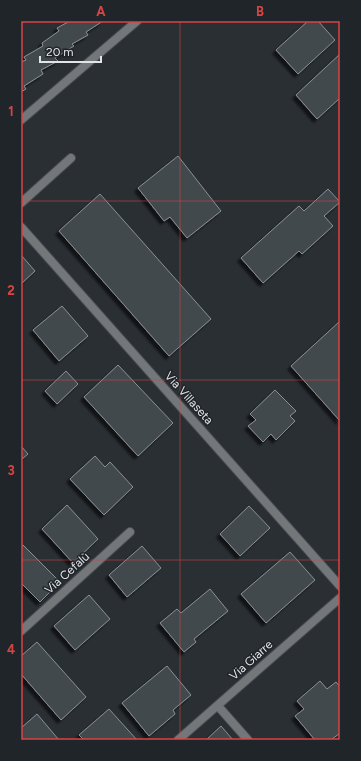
<svg xmlns="http://www.w3.org/2000/svg" width="361" height="761" viewBox="0 0 361 761" font-family="Figtree,sans-serif">
  <defs>
    <filter id="shadow"><feDropShadow dx="-3.5" dy="3.5" stdDeviation="1" flood-color="#0009"/></filter>
  </defs>
  <rect width="100%" height="100%" fill="#2a2f34"/>
  <g fill="#43484e" stroke="#8a9096" filter="url(#shadow)">
    <path d="M70 21H103L86 32 88 35 72 44 74 46 55 58 58 61 41 70 43 74 24 86 26 89 21 92V62L26 60 24 57 43 46 42 43 59 31 57 28Z"/>
    <path d="M308 21H318L335 40 298 74 276 50Z"/>
    <path d="M340 54V98L317 119 296 95Z"/>
    <path d="M178 156 221 211 187 238 170 217 164 221 138 188Z"/>
    <path d="M328 189 340 202 324 216 333 226 302 254 299 251 263 283 241 258 299 206 304 211Z"/>
    <path d="M100 194 211 319 169 356 59 231Z"/>
    <path d="M21 255 35 271 21 284Z"/>
    <path d="M62 306 88 336 59 361 33 330Z"/>
    <path d="M339 322 340 323V421L291 366Z"/>
    <path d="M118 365 173 423 138 456 84 397Z"/>
    <path d="M66 371 78 384 57 404 45 391Z"/>
    <path d="M275 390 296 411 290 416 295 421 276 440 271 434 263 442 248 426 256 420 250 414Z"/>
    <path d="M21 446 28 454 21 460Z"/>
    <path d="M95 456 105 467 110 462 133 487 104 515 70 479Z"/>
    <path d="M67 505 98 539 73 563 42 529Z"/>
    <path d="M249 506 270 528 240 556 220 534Z"/>
    <path d="M23 545 60 582 40 602 21 583V546Z"/>
    <path d="M142 546 161 568 127 597 109 575Z"/>
    <path d="M290 552 315 580 266 623 241 594Z"/>
    <path d="M210 589 228 611 194 639 196 642 184 652 160 623 177 609 181 613Z"/>
    <path d="M89 595 110 619 75 650 54 626Z"/>
    <path d="M37 642 86 697 61 720 21 674V656Z"/>
    <path d="M167 666 191 695 173 710 175 714 149 736 122 703Z"/>
    <path d="M320 681 327 689 336 682 340 687V733L331 740H315L295 716 304 709 297 701Z"/>
    <path d="M109 709 137 740H84L79 735Z"/>
    <path d="M37 714 59 740H21V728Z"/>
    <path d="M221 726 233 740H206Z"/>
  </g>
  <g fill="none" stroke-linecap="round" stroke-linejoin="round">
    <defs>
      <g id="service">
        <path d="M21 120 137 21"/>
        <path d="M21 203 71 158"/>
        <path d="M21 227 340 586"/>
      </g>
      <g id="minor">
        <path d="M21 631 130 532"/>
        <path d="M218 706 248 740"/>
        <path d="M178 740 340 598"/>
      </g>
    </defs>
    <use href="#service" stroke="#474c51" stroke-width="10"/>
    <use href="#minor" stroke="#474c51" stroke-width="10"/>
    <use href="#service" stroke="#74777a" stroke-width="8"/>
    <use href="#minor" stroke="#74777a" stroke-width="8"/>
  </g>
  <path fill="none" stroke="#d84445" stroke-width="1" stroke-opacity="0.55" d="M180 21V740M21 201H340M21 380H340M21 560H340"/>
  <g text-anchor="middle" stroke-width="3" stroke-linejoin="round" paint-order="stroke">
    <g font-size="12" fill="#e2e5e8" stroke="#20252a">
      <text transform="translate(189 398) rotate(48)" y="4">Via Villaseta</text>
      <text transform="translate(67 573) rotate(-42)" y="4">Via Cefalù</text>
      <text transform="translate(251 660) rotate(-42)" y="4">Via Giarre</text>
    </g>
  </g>
  <rect width="361" height="761" fill="none" stroke="#20252a" stroke-width="44"/>
  <path d="M40 56v6h61v-6" fill="none" stroke="#e2e5e8" stroke-width="2"/>
  <text x="46" y="56" font-size="12" fill="#e2e5e8" stroke="#20252a" stroke-width="3" paint-order="stroke">20 m</text>
  <rect x="22" y="22" width="317" height="717" fill="none" stroke="#d84445" stroke-width="1.5"/>
  <g font-size="13" text-anchor="middle" font-weight="bold" fill="#d84445">
    <text x="101" y="16">A</text>
    <text x="260" y="16">B</text>
    <text x="11" y="116">1</text>
    <text x="11" y="295">2</text>
    <text x="11" y="475">3</text>
    <text x="11" y="654">4</text>
  </g>
</svg>
